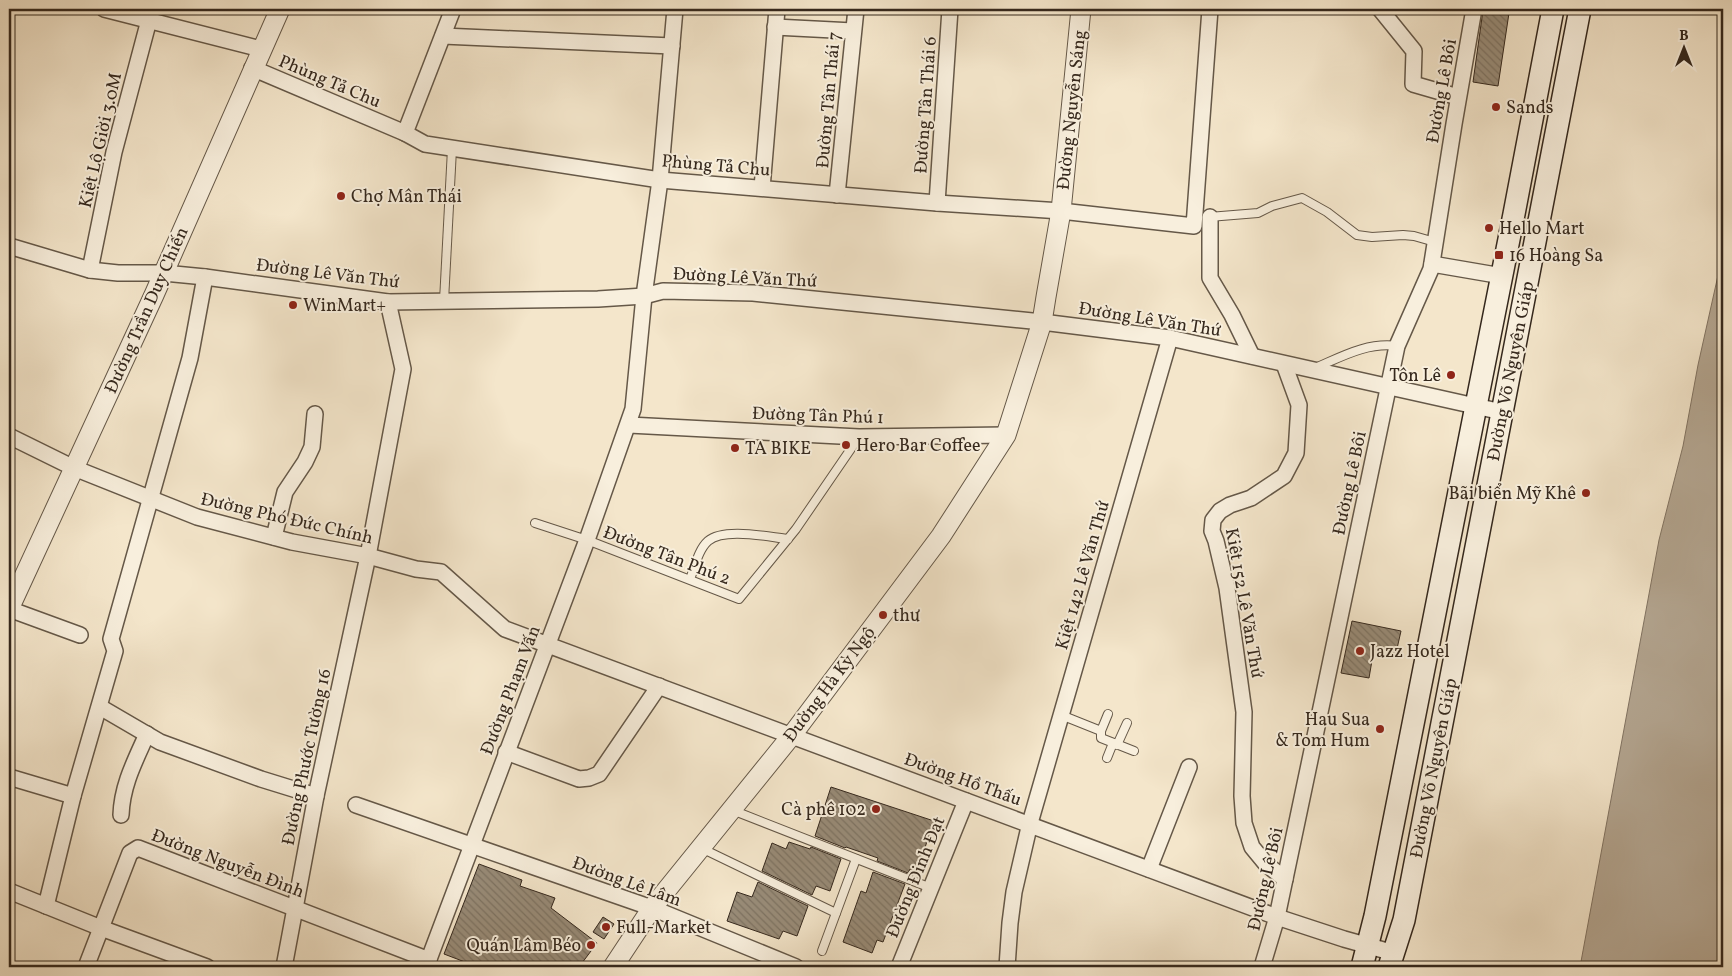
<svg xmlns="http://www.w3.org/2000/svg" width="1732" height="976" viewBox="0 0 1732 976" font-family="Vollkorn,serif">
  <defs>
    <pattern id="building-back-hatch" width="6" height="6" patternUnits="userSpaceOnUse" patternTransform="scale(1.25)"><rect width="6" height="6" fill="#988b77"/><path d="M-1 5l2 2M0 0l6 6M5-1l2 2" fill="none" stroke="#7d7261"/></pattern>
  </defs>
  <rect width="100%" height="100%" fill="#f4e6cb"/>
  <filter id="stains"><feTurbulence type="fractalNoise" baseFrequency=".004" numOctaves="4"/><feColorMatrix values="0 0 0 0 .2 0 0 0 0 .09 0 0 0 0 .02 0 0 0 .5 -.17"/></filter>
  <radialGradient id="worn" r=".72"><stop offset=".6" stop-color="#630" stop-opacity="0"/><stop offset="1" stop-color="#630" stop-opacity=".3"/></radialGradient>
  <path fill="#b3a590" stroke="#817362" d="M1723 253V967H1580L1659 540 1683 446 1698 365Z"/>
  <g fill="url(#building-back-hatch)" stroke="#35281d">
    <path d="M1483 10 1509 13 1498 86 1473 82Z"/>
    <path d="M1352 621 1401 631 1396 653 1374 649 1369 678 1341 673Z"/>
    <path d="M831 787 934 821 917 871 910 869 908 873 877 861 878 858 846 847 845 848 815 836Z"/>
    <path d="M789 842 810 849 811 847 841 859 830 891 816 886 812 895 762 871 772 843 786 849Z"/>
    <path d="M479 864 522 880 520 886 555 898 551 908 597 943 579 967H478L444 954Z"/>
    <path d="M873 872 905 884 883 942 877 940 872 953 843 942 861 891 866 893Z"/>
    <path d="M758 882 808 906 797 936 783 931 779 939 727 921 737 892 752 897Z"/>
    <path d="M603 917 614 924 604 939 593 932Z"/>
  </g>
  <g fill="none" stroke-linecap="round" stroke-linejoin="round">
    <defs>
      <g id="service">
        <path d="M1209 217 1258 213 1272 206 1302 198 1327 212 1357 235 1372 237 1403 235 1414 236 1435 242"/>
        <path d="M444 301 452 149"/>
        <path d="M1315 368C1341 357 1367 342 1397 346"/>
        <path d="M535 523 587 540 739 599 796 529 859 437"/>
        <path d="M690 579C695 567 698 550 708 541 724 527 768 537 788 539"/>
        <path d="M1061 715 1101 731 1108 714"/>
        <path d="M1101 731V738L1134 751"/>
        <path d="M1117 745 1127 723"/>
        <path d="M1107 758 1113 743"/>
        <path d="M732 810 931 888"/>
        <path d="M701 848 836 913"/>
        <path d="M822 951 856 859"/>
      </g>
      <g id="minor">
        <path d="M104 9 261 49"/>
        <path d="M1380 9 1414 51 1413 84 1458 97"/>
        <path d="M775 27 853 31"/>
        <path d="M443 36 672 46"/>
        <path d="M252 68 405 133 425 144 660 180 937 203 1061 211 1194 226 1210 9"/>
        <path d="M405 133 453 9"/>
        <path d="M762 188 777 9"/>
        <path d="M837 195 856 9"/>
        <path d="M937 203 950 9"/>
        <path d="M1210 217V278L1232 315 1252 356"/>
        <path d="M9 246 90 270 118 273H164L205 277 388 302 598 299 644 296 663 291 753 293 1042 322 1170 338 1502 412"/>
        <path d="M1432 264 1502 276"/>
        <path d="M90 270 114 152 149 20"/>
        <path d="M1284 364 1299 405 1296 453 1284 476 1251 498 1230 505 1220 511 1213 520 1212 531 1216 541 1227 588 1244 712 1242 796 1244 823 1252 847 1266 864 1285 879"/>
        <path d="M629 425 859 437 1006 435"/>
        <path d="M9 436 74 468 197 517 292 542 368 556 416 569 441 572 505 629 1277 917 1344 939 1394 953"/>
        <path d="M274 537 285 492 305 462 312 447 315 414"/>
        <path d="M9 609 80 635"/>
        <path d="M100 707 160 742 261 779 316 796"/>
        <path d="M506 752 579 779 589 778 599 774 659 686"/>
        <path d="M9 777 73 796"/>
        <path d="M356 805 652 908 796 967"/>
        <path d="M121 815C122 785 135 761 147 734"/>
        <path d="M1149 869 1189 767"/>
        <path d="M9 891 101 928 207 967"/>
        <path d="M46 906 73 796 115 651 111 639 190 358 205 277"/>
        <path d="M86 967 130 853 138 848 429 960"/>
        <path d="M284 967 316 796 368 556 403 369 388 302"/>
        <path d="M426 967 587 540 633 409 644 296 660 180 675 9"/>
        <path d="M899 967 966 801"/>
        <path d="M1007 967 1010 923 1014 892 1030 823 1170 338"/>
        <path d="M1262 967 1277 917 1397 346 1431 269 1454 124 1474 9"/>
      </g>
      <g id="tertiary">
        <path d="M9 609 154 295 280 9"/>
        <path d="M613 967 652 908 792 735 941 536 1006 435 1042 322 1046 297 1061 211 1081 9"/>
      </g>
      <g id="secondary">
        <path d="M1362 967 1375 916 1514 214 1553 9"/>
        <path d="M1389 967 1404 920 1580 9"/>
      </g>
    </defs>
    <use href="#service" stroke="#655848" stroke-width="10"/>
    <use href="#minor" stroke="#655848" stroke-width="18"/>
    <use href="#tertiary" stroke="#655848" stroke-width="21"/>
    <use href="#secondary" stroke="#35281d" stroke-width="24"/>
    <use href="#service" stroke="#f8efdd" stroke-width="8"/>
    <use href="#minor" stroke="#f8efdd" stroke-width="15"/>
    <use href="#tertiary" stroke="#f8efdd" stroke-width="19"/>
    <use href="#secondary" stroke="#f8efdd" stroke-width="21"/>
  </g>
  <g fill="#8f2418" stroke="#f8efdd" stroke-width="2">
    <circle cx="1496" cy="107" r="5"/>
    <circle cx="341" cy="196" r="5"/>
    <circle cx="1489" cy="228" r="5"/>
    <rect x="1494" y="250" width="10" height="10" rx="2.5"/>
    <circle cx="293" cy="305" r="5"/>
    <circle cx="1451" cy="375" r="5"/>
    <circle cx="846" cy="445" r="5"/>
    <circle cx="735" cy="448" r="5"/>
    <circle cx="1586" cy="493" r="5"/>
    <circle cx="883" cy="615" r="5"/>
    <circle cx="1360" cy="651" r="5"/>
    <circle cx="1380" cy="729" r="5"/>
    <circle cx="876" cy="809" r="5"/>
    <circle cx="606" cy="927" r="5"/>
    <circle cx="591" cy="945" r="5"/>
  </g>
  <g text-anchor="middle" stroke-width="4" stroke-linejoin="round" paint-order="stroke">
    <g font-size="18" fill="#35281d" stroke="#f8efdd">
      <text transform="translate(330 81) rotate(23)" y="6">Phùng Tả Chu</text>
      <text transform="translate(1441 91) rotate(-80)" y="6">Đường Lê Bôi</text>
      <text transform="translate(828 100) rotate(-85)" y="6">Đường Tân Thái 7</text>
      <text transform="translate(925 105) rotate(-86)" y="6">Đường Tân Thái 6</text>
      <text transform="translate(1071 110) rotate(-84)" y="6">Đường Nguyễn Sáng</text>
      <text transform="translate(100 140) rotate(-77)" y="6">Kiệt Lộ Giời 3.0M</text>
      <text transform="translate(716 165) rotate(5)" y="6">Phùng Tả Chu</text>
      <text transform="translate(328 273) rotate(7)" y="6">Đường Lê Văn Thứ</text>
      <text transform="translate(745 277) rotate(3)" y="6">Đường Lê Văn Thứ</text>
      <text transform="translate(146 310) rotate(-66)" y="6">Đường Trần Duy Chiến</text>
      <text transform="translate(1150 319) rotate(9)" y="6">Đường Lê Văn Thứ</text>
      <text transform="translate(1510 371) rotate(-79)" y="6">Đường Võ Nguyên Giáp</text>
      <text transform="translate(818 415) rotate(2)" y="6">Đường Tân Phú 1</text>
      <text transform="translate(1349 483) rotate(-78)" y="6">Đường Lê Bôi</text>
      <text transform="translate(287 518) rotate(13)" y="6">Đường Phó Đức Chính</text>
      <text transform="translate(667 555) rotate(21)" y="6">Đường Tân Phú 2</text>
      <text transform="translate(1082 575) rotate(-74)" y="6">Kiệt 142 Lê Văn Thứ</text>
      <text transform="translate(1245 603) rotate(80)" y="6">Kiệt 152 Lê Văn Thứ</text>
      <text transform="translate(829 684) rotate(-53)" y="6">Đường Hà Kỳ Ngộ</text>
      <text transform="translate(510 690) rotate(-69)" y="6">Đường Phạm Vấn</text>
      <text transform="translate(306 757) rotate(-78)" y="6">Đường Phước Tường 16</text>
      <text transform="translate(1433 768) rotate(-79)" y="6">Đường Võ Nguyên Giáp</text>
      <text transform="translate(963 779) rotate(20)" y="6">Đường Hồ Thấu</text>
      <text transform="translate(228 863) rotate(21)" y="6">Đường Nguyễn Đình</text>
      <text transform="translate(915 877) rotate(-68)" y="6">Đường Đinh Đạt</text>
      <text transform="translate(1265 879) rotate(-77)" y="6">Đường Lê Bôi</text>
      <text transform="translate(627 881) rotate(20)" y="6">Đường Lê Lâm</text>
    </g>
    <g font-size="18" fill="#35281d" stroke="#f8efdd" text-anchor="start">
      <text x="1506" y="113">Sands</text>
      <text x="351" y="202">Chợ Mân Thái</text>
      <text x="1499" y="234">Hello Mart</text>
      <text x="1509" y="261">16 Hoàng Sa</text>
      <text x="303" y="311">WinMart+</text>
      <text x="1441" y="381" text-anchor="end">Tôn Lê</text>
      <text x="856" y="451">Hero Bar Coffee</text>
      <text x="745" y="454">TA BIKE</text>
      <text x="1576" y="499" text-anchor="end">Bãi biển Mỹ Khê</text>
      <text x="893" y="621">thư</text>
      <text x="1370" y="657">Jazz Hotel</text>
      <text x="1370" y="725" text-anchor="end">Hau Sua<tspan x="1370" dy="21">&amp; Tom Hum</tspan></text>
      <text x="866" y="815" text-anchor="end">Cà phê 102</text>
      <text x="616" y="933">Full-Market</text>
      <text x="581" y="951" text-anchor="end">Quán Lâm Béo</text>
    </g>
  </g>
  <rect width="1732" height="976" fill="none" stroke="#f4e6cb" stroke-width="30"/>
  <rect x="10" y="10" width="1712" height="956" fill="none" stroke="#35281d" stroke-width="2.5"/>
  <rect x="15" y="15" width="1702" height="946" fill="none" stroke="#35281d"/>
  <g transform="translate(1684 48)" stroke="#f8efdd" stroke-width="4" paint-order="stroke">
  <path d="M0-4L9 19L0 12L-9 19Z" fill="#35281d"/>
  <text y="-8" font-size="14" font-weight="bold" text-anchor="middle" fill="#35281d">B</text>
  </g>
  <rect width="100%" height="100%" filter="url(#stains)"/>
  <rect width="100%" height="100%" fill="url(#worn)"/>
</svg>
